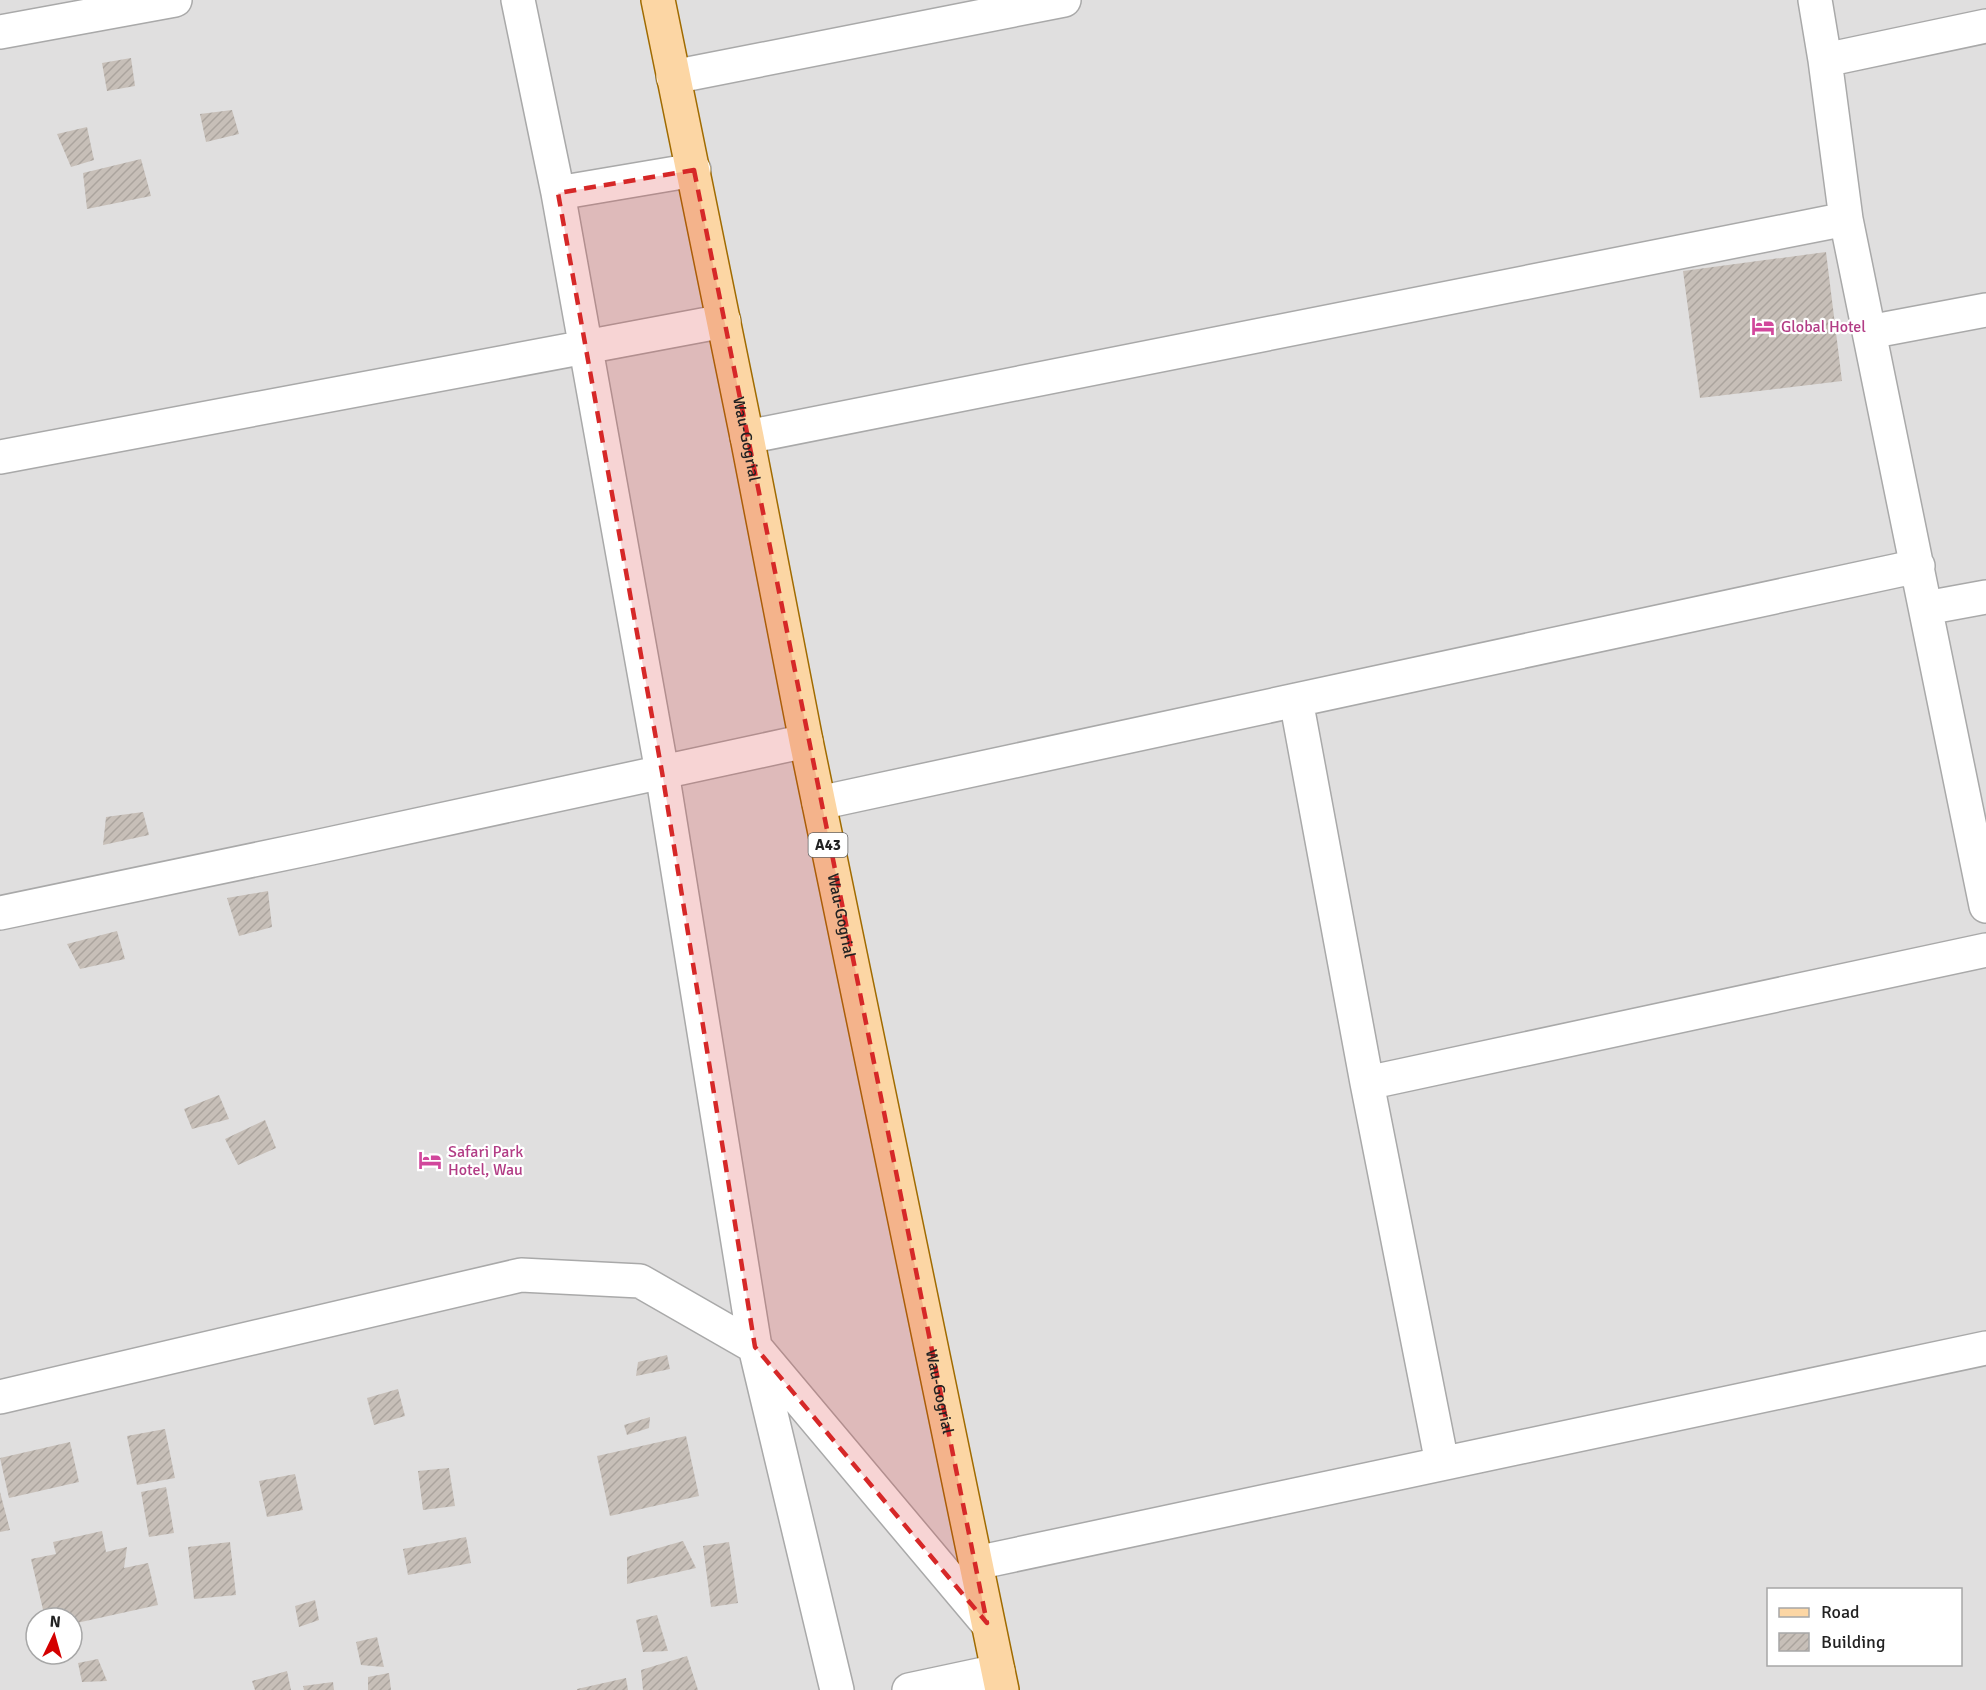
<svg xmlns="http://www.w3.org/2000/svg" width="1986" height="1690" font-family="Signika,sans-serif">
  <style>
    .residential { fill: #e0dfdf; fill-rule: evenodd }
    .building { fill: url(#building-hatch) }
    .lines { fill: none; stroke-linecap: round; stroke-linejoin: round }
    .minor-casing { stroke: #a9a9a9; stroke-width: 36 }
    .primary-casing { stroke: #a06b00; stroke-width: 36 }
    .minor { stroke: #fff; stroke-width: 33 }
    .primary { stroke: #fcd6a4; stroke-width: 33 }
    .marked { fill: #d62828; fill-opacity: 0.2; stroke: #d62828; stroke-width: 4.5; stroke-dasharray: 12 8; stroke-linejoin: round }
    .labels { text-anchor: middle; stroke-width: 4.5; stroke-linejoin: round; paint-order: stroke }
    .shield { fill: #fff; stroke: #646464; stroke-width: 1.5 }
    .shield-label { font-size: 15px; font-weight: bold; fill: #222 }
    .hotel-label { font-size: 16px; fill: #b23c85; stroke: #fff; text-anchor: start }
    .street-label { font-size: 16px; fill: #222; stroke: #fff }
  </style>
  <defs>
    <pattern id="building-hatch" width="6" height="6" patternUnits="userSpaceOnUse" patternTransform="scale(1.5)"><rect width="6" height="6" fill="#c7bfb8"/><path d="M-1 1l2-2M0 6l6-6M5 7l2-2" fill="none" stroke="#aba49e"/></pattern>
  </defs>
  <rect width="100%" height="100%" fill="#f2efe9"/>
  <path class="residential" d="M0,0H1986V1690H0ZM1768,1590H1960V1664H1768ZM36,1618H72V1654H36Z"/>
  <path class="building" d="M131,58L135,86L107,91L102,63Z
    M232,110L239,134L206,142L200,114Z
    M87,127L94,160L71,167L57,134Z
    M141,159L151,196L87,209L83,173Z
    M1826,252L1842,381L1700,398L1683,271Z
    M143,812L149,835L103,845L106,817Z
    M268,891L272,927L239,936L227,898Z
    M117,931L125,959L80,969L67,944Z
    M219,1095L229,1119L192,1129L184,1109Z
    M265,1120L276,1148L238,1165L225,1139Z
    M667,1355L670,1369L636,1376L638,1362Z
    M398,1389L405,1416L374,1425L367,1398Z
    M650,1417L649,1428L627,1435L624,1425Z
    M165,1429L175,1478L137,1485L127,1436Z
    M686,1436L699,1496L610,1516L597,1456Z
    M70,1442L79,1482L9,1498L0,1458Z
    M449,1468L455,1506L423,1510L418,1471Z
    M295,1474L303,1510L267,1517L259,1481Z
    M166,1487L174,1533L149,1537L141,1492Z
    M0,1492L10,1530L0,1532Z
    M102,1531L106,1552L127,1547L124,1568L148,1563L158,1605L72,1624V1618H45L31,1559L56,1554L53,1542Z
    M466,1537L471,1563L408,1575L403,1549Z
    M683,1541L696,1568L627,1584V1557Z
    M230,1542L236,1595L194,1599L188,1547Z
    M729,1542L738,1603L711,1607L703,1546Z
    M315,1600L319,1620L299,1627L295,1606Z
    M657,1615L668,1651L643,1652L636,1620Z
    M377,1637L384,1667L361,1665L356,1642Z
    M687,1656L698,1690H643L641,1670Z
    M98,1659L107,1681L82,1682L78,1663Z
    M287,1671L291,1690H255L252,1681Z
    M389,1673L391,1690H368V1677Z
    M626,1678L628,1690H577V1689Z
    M333,1682L334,1690H304L303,1686Z"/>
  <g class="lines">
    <g class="minor-casing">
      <path id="minor" d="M518,0L558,193L662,772L755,1347L837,1690
        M1815,0L1825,60L1846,219L1986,906
        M0,32L175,0
        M1825,60L1986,26
        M673,77L1064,0
        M558,193L694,170
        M1869,332L1986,310
        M747,437L1846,219
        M0,457L724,321
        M1926,608L1986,597
        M1296,700L1367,1083L1442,1463
        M819,803L1918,566
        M0,913L311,848L806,741
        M1367,1083L1986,950
        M0,1397L521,1275L640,1281L755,1347L987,1623
        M976,1563L1986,1348
        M909,1690L998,1671"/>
    </g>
    <g class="primary-casing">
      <g id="primary">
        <path id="s1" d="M658,0L747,437L806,741L1002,1690"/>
      </g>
    </g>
    <use href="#minor" class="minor"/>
    <use href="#primary" class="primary"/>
  </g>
  <path class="marked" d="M694,170L987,1623L755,1347L662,772L558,193Z"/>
  <defs>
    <g id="hotel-bare" transform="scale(1.8)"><path d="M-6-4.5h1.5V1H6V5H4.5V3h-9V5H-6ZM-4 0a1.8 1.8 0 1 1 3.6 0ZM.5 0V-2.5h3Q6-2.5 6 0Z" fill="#d1479c" stroke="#fff" stroke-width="2.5" paint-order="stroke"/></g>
  </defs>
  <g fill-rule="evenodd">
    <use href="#hotel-bare" x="1763" y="326"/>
    <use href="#hotel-bare" x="430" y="1160"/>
  </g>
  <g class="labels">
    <rect class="shield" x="808.5" y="833" width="39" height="24" rx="4.5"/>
    <g class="shield-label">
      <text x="828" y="850">A43</text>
    </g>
    <g class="hotel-label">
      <text x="1781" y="332">Global Hotel</text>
      <text x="448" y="1157">Safari Park<tspan x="448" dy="18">Hotel, Wau</tspan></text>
    </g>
    <g class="street-label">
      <text dy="6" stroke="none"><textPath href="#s1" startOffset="448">Wau-Gogrial</textPath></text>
      <text dy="6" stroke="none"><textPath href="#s1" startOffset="934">Wau-Gogrial</textPath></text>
      <text dy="6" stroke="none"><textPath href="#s1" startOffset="1420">Wau-Gogrial</textPath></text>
    </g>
  </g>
  <rect x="1767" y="1588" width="195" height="78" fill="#ffffff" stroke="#a7a7a7" stroke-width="1.5"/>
  <rect x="1779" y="1608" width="30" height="9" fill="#fcd6a4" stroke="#a7a7a7" stroke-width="1.5"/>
  <text x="1821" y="1618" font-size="18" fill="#222222">Road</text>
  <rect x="1779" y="1633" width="30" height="18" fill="url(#building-hatch)" stroke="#a7a7a7" stroke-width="1.5"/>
  <text x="1821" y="1648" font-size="18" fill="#222222">Building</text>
  <g transform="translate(54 1636) rotate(5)"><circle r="28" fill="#ffffff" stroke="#a7a7a7" stroke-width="1.5"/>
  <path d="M0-4.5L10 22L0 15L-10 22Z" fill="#d40000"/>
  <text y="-9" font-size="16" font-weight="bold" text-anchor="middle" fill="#222222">N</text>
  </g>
</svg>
